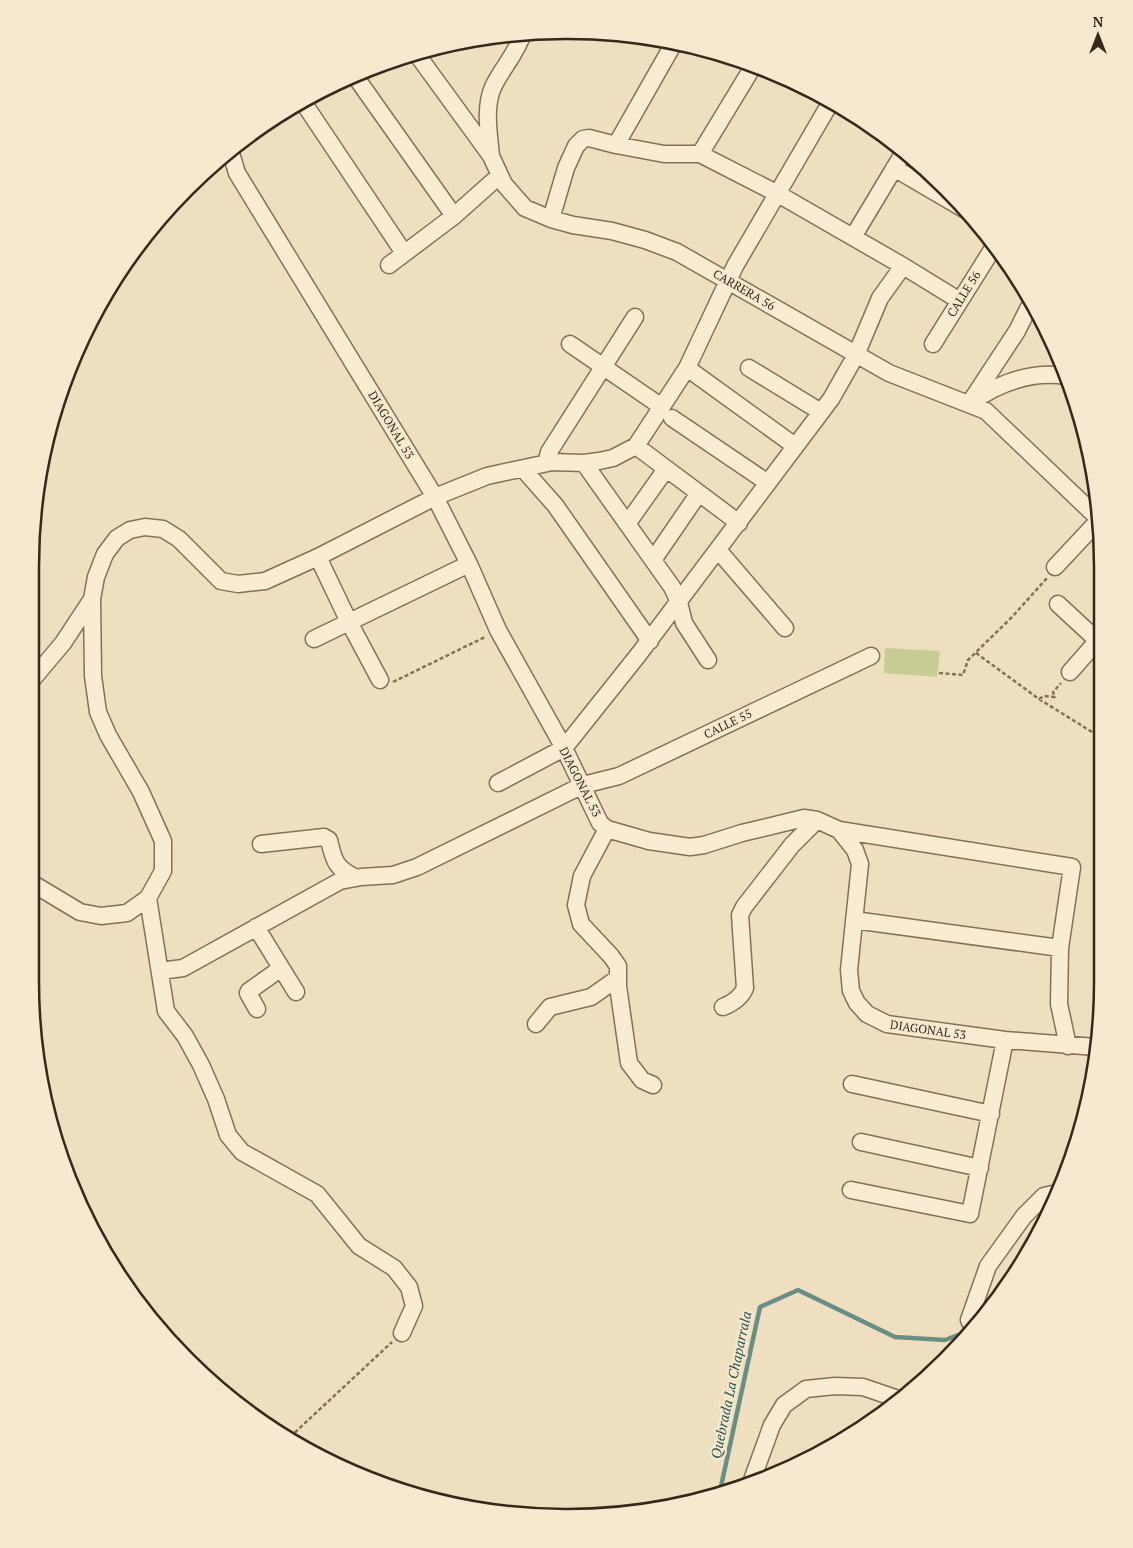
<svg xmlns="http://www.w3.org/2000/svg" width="1133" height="1548" font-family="'PT Serif',serif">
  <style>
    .green { fill: #c7cc94 }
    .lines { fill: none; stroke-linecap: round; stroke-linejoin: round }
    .stream { stroke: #6a8e84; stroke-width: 4.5 }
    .minor-casing { stroke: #876f58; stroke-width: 19 }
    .path { stroke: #876f58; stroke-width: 2.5; stroke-dasharray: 4 2.5; stroke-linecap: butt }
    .minor { stroke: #f9ecd3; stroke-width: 16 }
    .labels { text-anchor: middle; stroke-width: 4.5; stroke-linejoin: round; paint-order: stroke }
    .street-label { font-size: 12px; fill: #37281c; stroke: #f6e9cf }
    .water-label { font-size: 14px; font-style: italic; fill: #2b5752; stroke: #f6e9cf }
    .rim { fill: none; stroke: #37281c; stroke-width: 2.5 }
  </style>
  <rect width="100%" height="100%" fill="#eedfc0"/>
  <path class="green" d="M885,648L940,651L937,677L884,673Z"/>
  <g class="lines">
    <path class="stream" d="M720,1491L760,1307L798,1290L895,1337L945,1340L971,1330"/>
    <g class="minor-casing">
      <path id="minor" d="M416,53L491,156L504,184L525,208L551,219L573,225L612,231L645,240L677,252L889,373L986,411L1099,519
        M355,76L454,216
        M303,102L404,253
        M616,145L674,43
        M230,150L237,173L435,497L469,564L498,630L564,748L600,823L607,829L649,841L690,847L704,845L742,833L804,818L817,820L839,830L855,850L860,864L849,970L851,991L857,1003L867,1014L887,1024L1005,1040L1096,1047
        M700,154L754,65
        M491,156C489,134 484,108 493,87C502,68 517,53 523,33
        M894,168L964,209
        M551,219L566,168L576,146L583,139L589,138L616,145L664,154H700L778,194L903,266L960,301
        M853,237L904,152
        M389,265L454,216L500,175
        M570,344L662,407
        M933,344L995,245
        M687,368L795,446
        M749,368L821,412
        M973,401C1001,382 1032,371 1066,376
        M969,404L1017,331L1030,305
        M672,418L768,483
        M636,446L739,523
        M546,463L549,452L635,317
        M584,463L672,587L679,602L684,623L708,660
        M523,469L555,505L650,641
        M627,524L666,469
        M718,550L785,628
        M318,557L349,622L380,680
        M653,560L699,493
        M1055,567L1099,520
        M1058,604L1099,642
        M314,639L469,564
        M1070,672L1099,639
        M31,681L63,643L92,599
        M498,783L564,748L639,654L831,399L856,355L880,298L903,266
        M607,829L582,876L576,905L581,924L611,956L618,966V986L629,1063L642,1080L653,1085
        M839,830L1072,867L1060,948L1059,1004L1068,1046
        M261,844L324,837L329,840C334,862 336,868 356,878
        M30,882L80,912L101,916L127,913L148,898L163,871V841L141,792L108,735L98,712L93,676L92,599L96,577L105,554L117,538L130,530L145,527L163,529L179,539L221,581L238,584L265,581L318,557L435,497L487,476L552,462L584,463L599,461L613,458L636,446L687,368L735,266L832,100
        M148,898L166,1011L185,1036L201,1065L216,1099L228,1135L242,1152L317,1194L359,1246L394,1268L409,1287L414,1306L402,1333
        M854,920L1060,948
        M256,927L296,992
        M160,971L183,968L340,881L361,877L393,875L417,867L583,785L619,776L871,656
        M723,1007C733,1003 741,998 745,988L740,915L744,907L792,845L817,820
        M257,1009L248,993L249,991L280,969
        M536,1024L550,1007L591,997L618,978
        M852,1084L991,1114
        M861,1142L980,1168
        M851,1190L970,1214L1005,1040
        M974,1330L969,1320L988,1266L1024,1216L1044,1196L1057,1193
        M751,1483L772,1425L784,1405L806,1389L835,1386L863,1387L901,1400"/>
    </g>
    <path class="path" d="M976,653L1039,699L1100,737
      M939,673L963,675L968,660L1012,617L1047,578
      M393,682L485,637
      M1039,699L1044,696L1055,697L1053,692L1061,683
      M290,1437L392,1342"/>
    <use href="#minor" class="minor"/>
  </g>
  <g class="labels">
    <g class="street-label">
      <text transform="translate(744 290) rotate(30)" y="4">CARRERA 56</text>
      <text transform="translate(964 294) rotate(-58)" y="4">CALLE 56</text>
      <text transform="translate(391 425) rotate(59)" y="4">DIAGONAL 53</text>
      <text transform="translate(728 724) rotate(-26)" y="4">CALLE 55</text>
      <text transform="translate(580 782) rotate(63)" y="4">DIAGONAL 53</text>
      <text transform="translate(928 1030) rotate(8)" y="4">DIAGONAL 53</text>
    </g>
    <g class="water-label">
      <text transform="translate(731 1385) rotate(-78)" y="5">Quebrada La Chaparrala</text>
    </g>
  </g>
  <path d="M0 0H1133V1548H0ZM566 39H567A527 527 0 0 1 1094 566V982A527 527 0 0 1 567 1509H566A527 527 0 0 1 39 982V566A527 527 0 0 1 566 39Z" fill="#f6e9cf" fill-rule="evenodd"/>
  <path class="rim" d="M566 39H567A527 527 0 0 1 1094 566V982A527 527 0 0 1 567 1509H566A527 527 0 0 1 39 982V566A527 527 0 0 1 566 39Z"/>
  <g transform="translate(1098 35)" stroke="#f6e9cf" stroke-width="4" paint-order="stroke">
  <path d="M0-4L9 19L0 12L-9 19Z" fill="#37281c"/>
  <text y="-8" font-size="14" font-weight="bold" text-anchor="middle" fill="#37281c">N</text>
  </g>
</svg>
